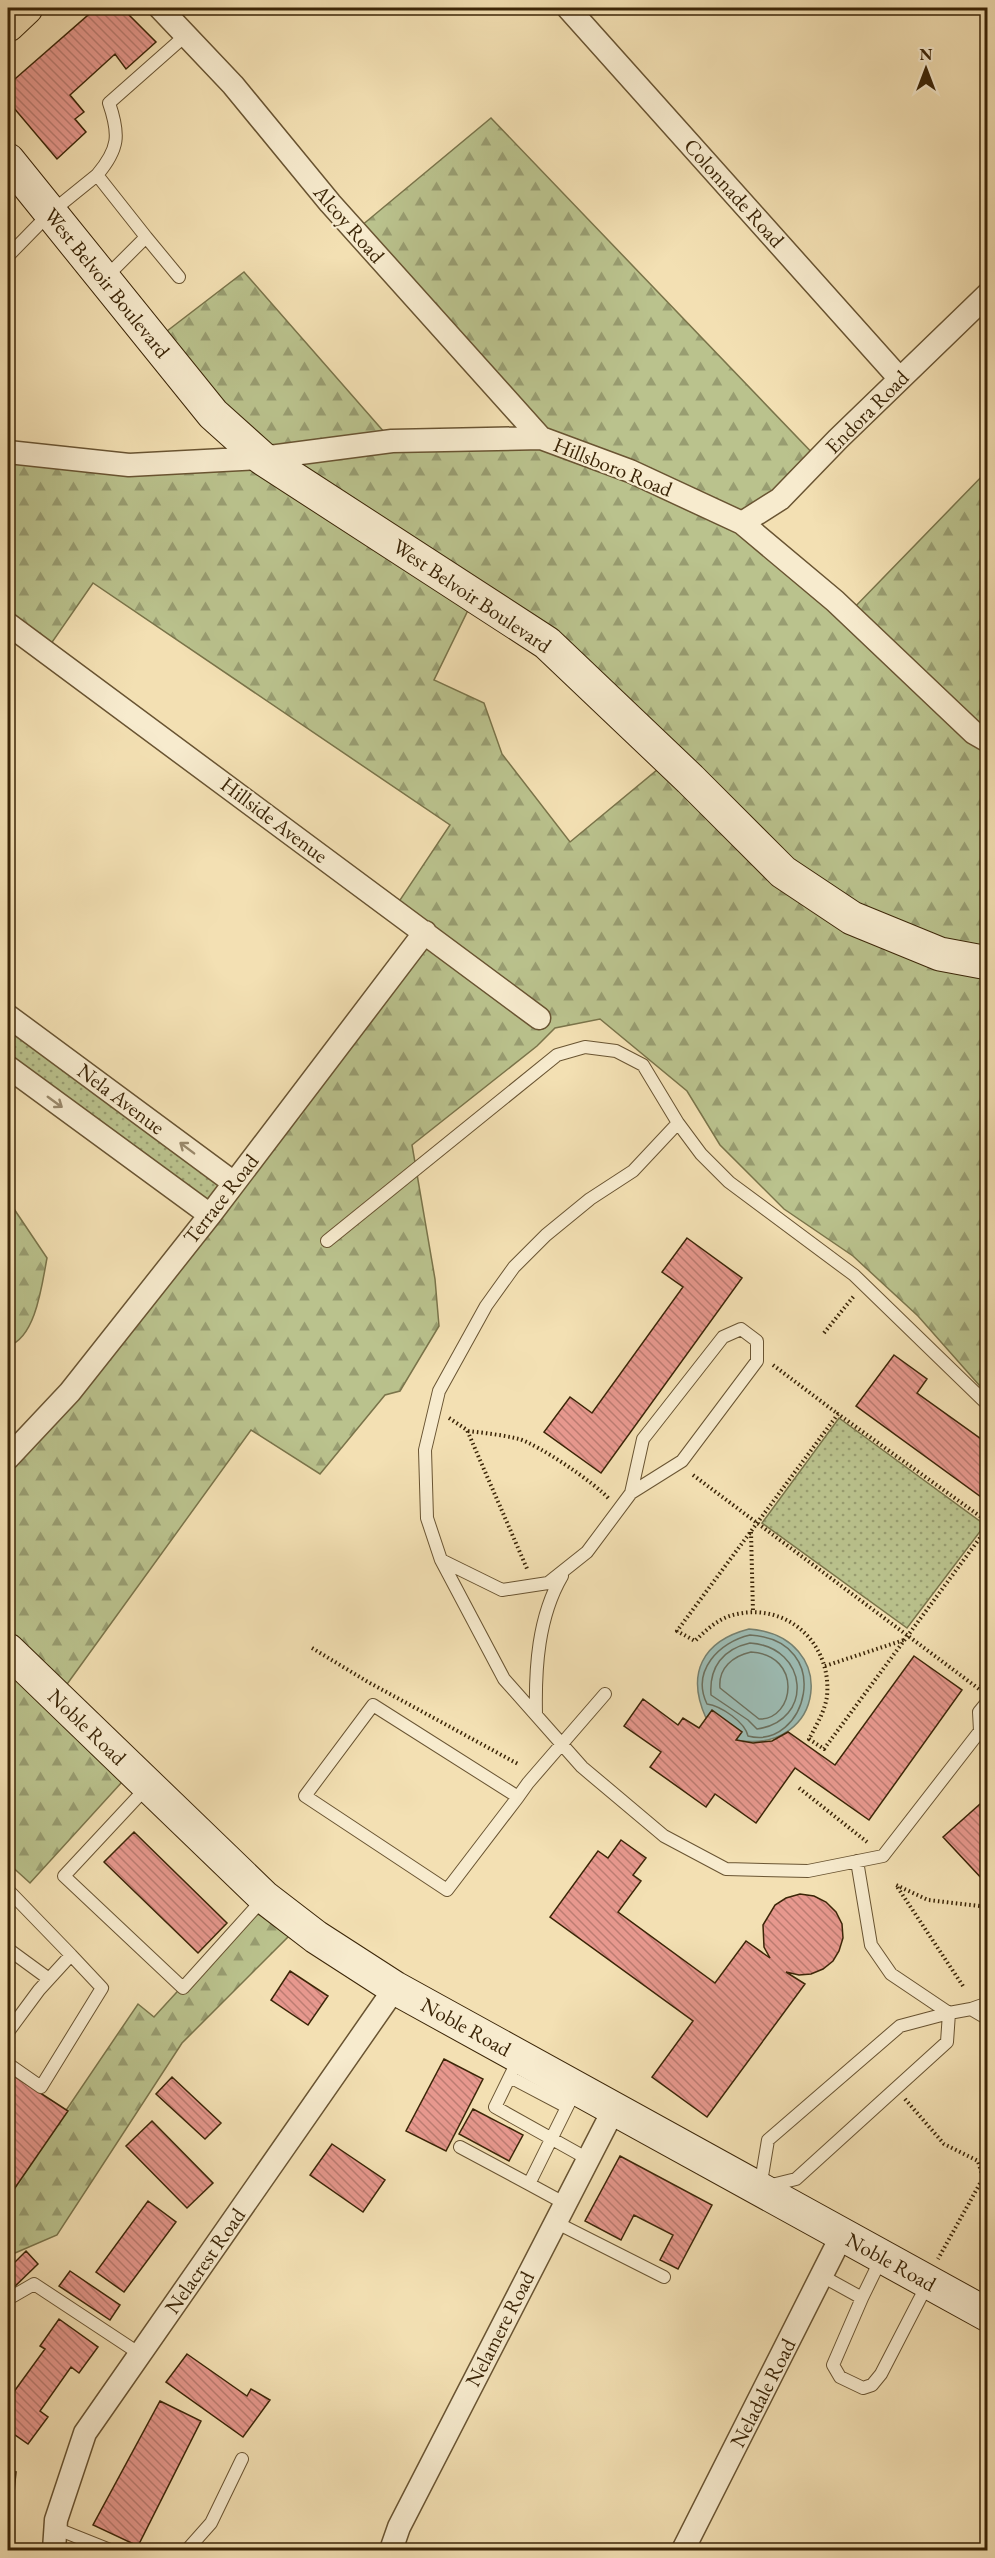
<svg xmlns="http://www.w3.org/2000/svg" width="995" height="2558" font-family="'EB Garamond',serif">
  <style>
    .grass { fill: url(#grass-dots); stroke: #7a744a; stroke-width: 1.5 }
    .forest { fill: url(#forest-firs); stroke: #7a744a; stroke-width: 1.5; fill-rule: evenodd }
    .water { fill: #9dbcb4; stroke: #76806f; stroke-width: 1.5 }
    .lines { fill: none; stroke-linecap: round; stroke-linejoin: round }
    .shore { stroke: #6c705e; stroke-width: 1.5 }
    .building { fill: url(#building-back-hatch); stroke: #3b2507; stroke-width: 1.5 }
    .lane-casing { stroke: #695432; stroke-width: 14 }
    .street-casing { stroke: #695432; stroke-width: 25 }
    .secondary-casing { stroke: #3b2507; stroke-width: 35 }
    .primary-casing { stroke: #3b2507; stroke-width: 35 }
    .path { stroke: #3b2507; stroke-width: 4; stroke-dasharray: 1.5 3; stroke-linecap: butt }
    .lane { stroke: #f7ebce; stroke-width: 12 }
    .street { stroke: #f7ebce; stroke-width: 22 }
    .secondary { stroke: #f7ebce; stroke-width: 33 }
    .primary { stroke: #f3e0b3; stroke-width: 33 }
    .oneway { stroke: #99886a }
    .labels { text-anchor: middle; stroke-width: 4.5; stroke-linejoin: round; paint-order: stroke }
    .street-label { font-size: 21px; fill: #3b2507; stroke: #f7ebce }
  </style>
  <defs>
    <pattern id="grass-dots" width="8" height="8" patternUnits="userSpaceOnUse" patternTransform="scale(1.5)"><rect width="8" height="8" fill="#bac28d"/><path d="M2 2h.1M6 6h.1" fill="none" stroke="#989d71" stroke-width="1.8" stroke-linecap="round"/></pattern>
    <pattern id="forest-firs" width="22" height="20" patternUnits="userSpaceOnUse" patternTransform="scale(1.5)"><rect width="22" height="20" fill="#bac28d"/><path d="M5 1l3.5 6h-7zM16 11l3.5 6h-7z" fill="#989d71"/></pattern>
    <pattern id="building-back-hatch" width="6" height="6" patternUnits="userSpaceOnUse" patternTransform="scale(1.5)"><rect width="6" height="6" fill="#e7988e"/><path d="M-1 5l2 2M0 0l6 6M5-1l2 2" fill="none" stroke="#bc7c72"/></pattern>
  </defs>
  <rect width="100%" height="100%" fill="#f3e0b3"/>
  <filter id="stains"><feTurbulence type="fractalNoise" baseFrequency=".00333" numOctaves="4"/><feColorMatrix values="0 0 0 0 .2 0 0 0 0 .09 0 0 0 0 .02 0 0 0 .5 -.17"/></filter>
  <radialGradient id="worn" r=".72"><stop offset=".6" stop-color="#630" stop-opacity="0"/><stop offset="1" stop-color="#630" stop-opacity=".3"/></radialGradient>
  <path class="grass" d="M8,1016L234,1183L210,1215L8,1067Z
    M839,1418L985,1525L907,1628L762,1523Z"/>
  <path class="forest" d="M491,118L819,460L743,523L849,613L987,471V1394L918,1316L853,1256L784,1209L720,1145L687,1091L600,1019L555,1028L537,1046L412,1145L435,1279L439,1326L400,1391L385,1395L320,1474L251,1430L57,1698L132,1771L30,1883L8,1863V1458L424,932L394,909L450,825L93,583L46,651L8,624V452L261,458L154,341L244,272L392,441L540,438L355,231ZM475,596L669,760L570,842L502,754L484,703L434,680Z
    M8,1200L47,1258C42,1284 36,1338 8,1346Z
    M264,1897L300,1925L182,2043L57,2235L8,2256V2196L138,2004L154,2017Z"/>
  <path class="water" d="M749,1629C841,1636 826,1756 736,1740L712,1711L706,1718C686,1674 702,1641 749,1629Z"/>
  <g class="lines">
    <path class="shore" d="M750,1635C837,1641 806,1751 748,1736C745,1722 721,1706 707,1704C691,1671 719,1642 750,1635Z
      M750,1643C809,1647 814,1721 757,1729L748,1720L711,1695C709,1667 723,1649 750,1643Z
      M751,1652C803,1655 795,1720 759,1719L720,1688C718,1668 733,1656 751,1652Z"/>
  </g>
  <path class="building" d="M91,8H122L156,42L126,69L115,54L70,95L84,112L75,119L86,132L57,159L8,101V85L88,15L86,12Z
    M687,1238L742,1278L601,1473L544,1432L570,1397L592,1413L683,1287L662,1272Z
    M894,1355L927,1379L917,1393L988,1444V1502L856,1406Z
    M914,1656L962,1690L869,1820L795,1768L756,1823L715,1794L706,1807L650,1767L661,1752L624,1726L643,1699L678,1725L683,1718L699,1728L712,1710L742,1732L736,1740L753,1743L772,1741L788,1732L835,1765Z
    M988,1797V1878L984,1881L943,1837Z
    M134,1832L227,1923L198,1953L104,1862Z
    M621,1840L646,1858L633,1875L641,1881L618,1912L715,1983L746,1941L770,1958L764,1947L763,1925L775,1905L786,1898L800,1894L814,1896L826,1902L836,1912L842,1924L843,1938L839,1951L833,1961L823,1969L811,1974L799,1975L786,1972L805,1984L707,2117L652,2077L693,2021L550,1917L598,1851L608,1858Z
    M290,1971L328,1996L308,2025L271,2000Z
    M444,2059L483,2079L446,2151L406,2131Z
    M8,2072L68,2111L8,2198Z
    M172,2077L221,2123L205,2139L156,2094Z
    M473,2109L523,2135L509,2161L459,2134Z
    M152,2121L213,2183L187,2208L126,2146Z
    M332,2144L385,2180L363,2212L310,2175Z
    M620,2156L712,2205L678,2269L660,2260L673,2235L634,2215L621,2240L585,2221Z
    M148,2201L176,2222L124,2292L96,2272Z
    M26,2251L38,2264L8,2293V2269Z
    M70,2271L120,2305L110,2320L59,2286Z
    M59,2319L98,2347L79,2373L71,2367L40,2411L48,2417L28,2444L8,2430V2391L9,2389L13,2393L45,2349L40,2346Z
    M187,2354L247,2396L251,2389L270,2400L243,2437L166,2382Z
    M160,2401L201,2421L138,2546L93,2525Z
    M8,2471L16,2472L13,2502H8Z"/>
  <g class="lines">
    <g class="lane-casing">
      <path id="lane" d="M97,175C119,149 120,135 109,103L186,35
        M146,237L179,277
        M8,256L50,213L97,175L146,237L105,278
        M678,1123L701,1154L729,1182L854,1275L988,1405
        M327,1241L557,1055L585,1047L616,1051L643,1065L678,1123L633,1171L590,1199L546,1235L514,1267L486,1306L439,1391L425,1450L427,1518L441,1560L502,1590L548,1583L587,1552L631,1493L682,1461L757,1361V1341L741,1329L723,1337L643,1439L631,1493
        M441,1560L504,1679L582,1767L664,1836L726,1869L808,1871L883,1856L980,1731L979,1712L988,1701
        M536,1714C535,1668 538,1617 562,1576
        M147,1787L64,1876L183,1988L264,1898
        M518,1797L373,1705L305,1796L447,1890L518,1797L528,1783L605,1694
        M857,1861L871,1945L891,1974L949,2013L971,2009L988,2003
        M8,1890L71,1955L39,1990L8,2032
        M8,1949L49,1979
        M971,2009L988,2019
        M949,2013L947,2042L796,2179L760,2188L768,2140L900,2026Z
        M519,2058L495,2107L588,2159
        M8,2064L41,2087L102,1988L71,1955
        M510,2077L567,2107
        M460,2147L529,2184L576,2089
        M529,2184L564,2203
        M555,2222L664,2277
        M822,2276L862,2298L833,2365L840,2377L863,2388L872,2385L881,2374L928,2283
        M862,2298L881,2259
        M8,2299L34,2284L140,2354
        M55,2528L110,2550
        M187,2550L211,2523L242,2459"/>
    </g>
    <g class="street-casing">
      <path id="street" d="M160,8L233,85L330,203L541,438
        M568,8L900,379
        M8,452L129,465L262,458L392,441L541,438L630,471L742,523L835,601L974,733L988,741
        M742,523L780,499L838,439L988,294
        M8,624L539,1018
        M8,1016L234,1183
        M8,1067L210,1215
        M8,1458L70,1392L210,1215L425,932
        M54,2550L56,2520L85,2433L395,1988
        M391,2550L399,2527L614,2109
        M683,2550L842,2235"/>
    </g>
    <g class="secondary-casing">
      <path id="secondary" d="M8,160L213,414L262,458L547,643L690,779L783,872L852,918L940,954L988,963
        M8,1650L264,1897L316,1937L395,1988L988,2315"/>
    </g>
    <g class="primary-casing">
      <path id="primary" d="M8,25L26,8"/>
    </g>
    <path class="path" d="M824,1333L854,1296
      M773,1365L838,1414
      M449,1418L467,1430L528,1571
      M468,1431C485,1433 503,1435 519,1439C539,1445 595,1483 609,1499
      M693,1475L979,1689L988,1677
      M988,1522L838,1414L677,1631L695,1641C707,1629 720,1617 737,1614C789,1603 832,1645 827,1696C825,1711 816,1726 809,1739L824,1749L988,1527
      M751,1532L753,1612
      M312,1648L368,1682L518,1764
      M825,1666L904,1640
      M799,1788L867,1842
      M963,1986L896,1885L928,1900L988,1907
      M905,2099L944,2144L978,2161L983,2178L938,2259"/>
    <use href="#lane" class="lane"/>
    <use href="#street" class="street"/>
    <use href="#secondary" class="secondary"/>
    <use href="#primary" class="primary"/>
  </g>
  <defs><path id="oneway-shaft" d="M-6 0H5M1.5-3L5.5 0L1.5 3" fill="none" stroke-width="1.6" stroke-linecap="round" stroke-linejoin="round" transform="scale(1.5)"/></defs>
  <g class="oneway">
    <use href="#oneway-shaft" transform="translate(55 1102) rotate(36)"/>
    <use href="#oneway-shaft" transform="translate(187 1148) rotate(-143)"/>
  </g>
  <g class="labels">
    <g class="street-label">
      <text transform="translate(734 193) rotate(48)" y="7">Colonnade Road</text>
      <text transform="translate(349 224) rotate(49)" y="7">Alcoy Road</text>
      <text transform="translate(107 283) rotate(51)" y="7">West Belvoir Boulevard</text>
      <text transform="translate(867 412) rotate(-45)" y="7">Endora Road</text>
      <text transform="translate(613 467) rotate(22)" y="7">Hillsboro Road</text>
      <text transform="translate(472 596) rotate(34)" y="7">West Belvoir Boulevard</text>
      <text transform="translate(274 820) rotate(37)" y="7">Hillside Avenue</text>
      <text transform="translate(121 1099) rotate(37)" y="7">Nela Avenue</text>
      <text transform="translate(221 1199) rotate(-52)" y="7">Terrace Road</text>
      <text transform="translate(87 1727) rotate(44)" y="7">Noble Road</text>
      <text transform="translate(466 2027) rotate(29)" y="7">Noble Road</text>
      <text transform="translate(205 2261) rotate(-55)" y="7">Nelacrest Road</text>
      <text transform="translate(891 2262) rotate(29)" y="7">Noble Road</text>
      <text transform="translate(500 2329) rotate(-63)" y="7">Nelamere Road</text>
      <text transform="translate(763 2393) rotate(-63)" y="7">Neladale Road</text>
    </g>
  </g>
  <rect width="995" height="2558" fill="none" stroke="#f3e0b3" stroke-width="30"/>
  <rect x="9" y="9" width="977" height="2540" fill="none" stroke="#3b2507" stroke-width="3"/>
  <rect x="15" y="15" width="965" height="2528" fill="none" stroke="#3b2507" stroke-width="1.5"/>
  <g transform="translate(926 69)" stroke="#f7ebce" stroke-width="4.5" paint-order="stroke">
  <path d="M0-4.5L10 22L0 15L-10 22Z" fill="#3b2507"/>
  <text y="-9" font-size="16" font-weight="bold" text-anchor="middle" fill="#3b2507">N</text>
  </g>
  <rect width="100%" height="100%" filter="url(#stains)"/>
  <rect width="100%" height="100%" fill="url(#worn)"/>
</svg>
